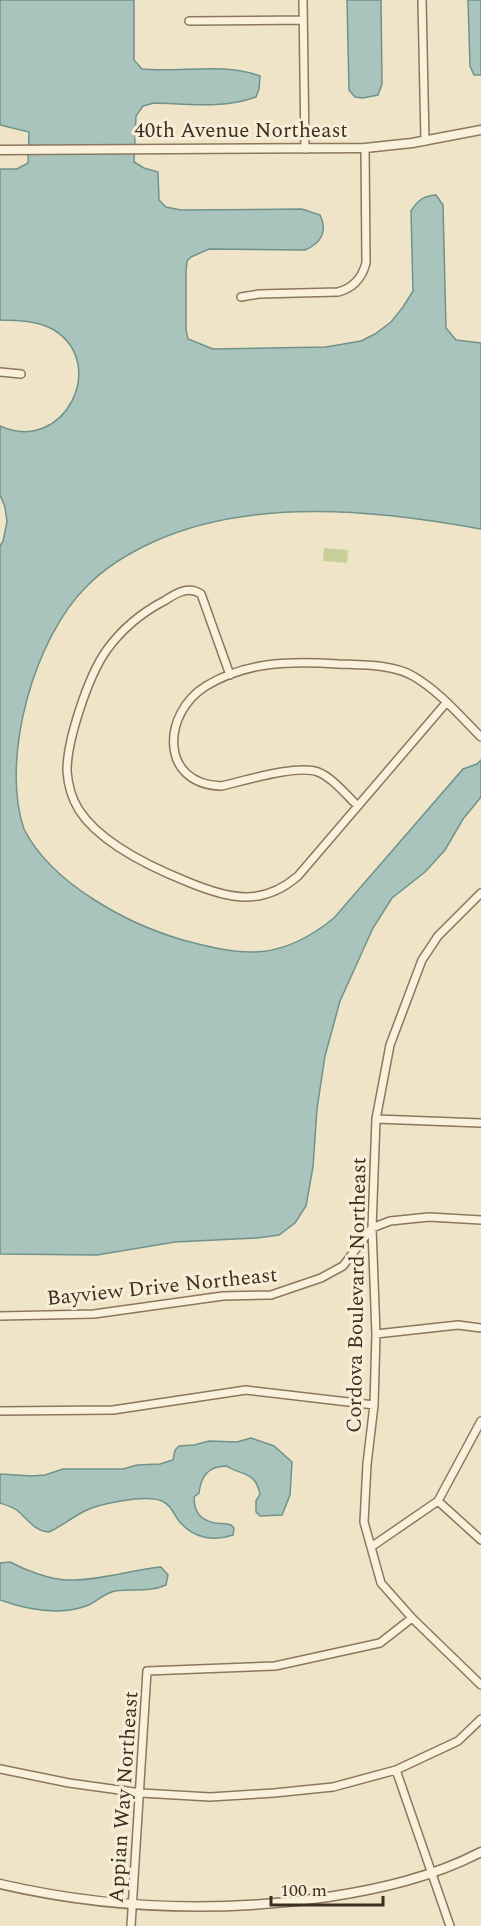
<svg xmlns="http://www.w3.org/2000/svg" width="481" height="1926" font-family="Spectral,serif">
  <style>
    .green { fill: #c9cf9b }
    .water { fill: #a9c4bc; stroke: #6f938a; stroke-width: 1.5 }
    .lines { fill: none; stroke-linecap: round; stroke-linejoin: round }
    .minor-casing { stroke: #8d765c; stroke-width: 10 }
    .tertiary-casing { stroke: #8d765c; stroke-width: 11 }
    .minor { stroke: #faf1dc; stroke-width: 7 }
    .tertiary { stroke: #faf1dc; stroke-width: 8 }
    .labels { text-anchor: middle; stroke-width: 6; stroke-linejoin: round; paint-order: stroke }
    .street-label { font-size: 21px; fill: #3d2e20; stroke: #f7eed8 }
  </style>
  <rect width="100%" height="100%" fill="#f0e4c8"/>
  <path class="green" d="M324,548L348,550L347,563L323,561Z"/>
  <path class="water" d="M0,0H134V60L142,69C181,73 223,62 260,76L259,89L256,97C224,109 188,104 154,103L143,106L136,116L134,162L144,168L158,172L159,200L166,207L181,210L302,209L320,215C328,232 321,243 305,250L209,249L191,257L187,261L186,272V330L188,339L213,349L326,347L361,341L375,334L391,322L403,307L413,291L411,211C418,200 423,196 436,195L443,205L446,328L456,340L481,343V529C377,510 251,497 153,542C129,553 106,567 88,585C34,637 0,759 24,829C51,883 127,924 183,940C245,957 281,961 334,918L463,769L477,764L481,760V797L463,819L445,850L425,872L392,898L373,928L340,1001L325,1056L317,1109L313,1167L306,1206L295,1223L279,1235L257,1238L175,1242L97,1255L0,1254V546L3,541L7,522L5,507L0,495V426C64,455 109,364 54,330C37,320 18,321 0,320V169H17L28,163L29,132L0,125Z
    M347,0H381L382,84L378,95L363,98L355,97L349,90Z
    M468,0H481V75H474L470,66Z
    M251,1438L274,1446L292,1462L290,1495L282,1515L260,1516L256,1512V1501L260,1494C259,1491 259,1488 257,1485C253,1473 236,1473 227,1466C208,1466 201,1476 199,1493L194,1497C194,1512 200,1520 215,1523C221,1524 225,1523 231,1525L234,1528L233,1535C213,1542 193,1538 179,1521C173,1513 172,1506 162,1501C145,1494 96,1504 81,1513C70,1519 60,1527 49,1532C36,1532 27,1519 18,1511C13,1507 6,1505 0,1503V1474L32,1476L45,1475L63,1469H123L137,1465L160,1464L173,1460L175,1450L179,1446L194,1445L209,1441L237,1442Z
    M10,1562C25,1570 51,1580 68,1580C98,1581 131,1570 161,1567L168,1575L166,1585C148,1593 133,1588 115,1591C104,1593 97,1602 86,1606C58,1616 28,1610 0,1600V1563Z"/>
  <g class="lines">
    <g class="minor-casing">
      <path id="minor" d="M303,0L305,149
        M422,0L425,141
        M189,21L303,20
        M241,297L259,294L338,292C354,288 362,278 366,263L365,148
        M0,372L21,374
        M230,675L201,594C188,585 175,594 164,601C141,613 121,630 106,651C88,677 67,740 67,771C68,785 72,799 79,810C100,843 153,868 188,882C229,899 262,907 298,876L446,703
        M358,806C346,795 333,778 318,772C297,764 244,781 221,786C159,784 162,713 206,686C247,661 292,661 338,664C362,665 392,664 413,676C439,691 460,716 481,737
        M481,893L438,936L422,960L390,1045L376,1119L372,1228L376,1334L374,1405L367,1464L364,1522L381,1583L412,1618L481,1685
        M376,1119L481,1123
        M0,1316L94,1314L223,1296L271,1295L321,1278L343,1266L372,1228L390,1221L429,1217L481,1220
        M376,1334L458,1325L481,1328
        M0,1411L113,1410L246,1390L374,1405
        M438,1501L481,1540
        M371,1547L438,1501L481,1421
        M0,1769L69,1783L141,1793L210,1797L274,1793L333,1787L396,1770L458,1741L481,1719
        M396,1770L450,1926
        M131,1926L147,1671L275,1666L380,1643L412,1618"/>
    </g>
    <g class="tertiary-casing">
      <path id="tertiary" d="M0,150L365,148L412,143L481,130
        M0,1884C108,1909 218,1913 328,1897C380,1889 433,1877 481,1852"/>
    </g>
    <use href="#minor" class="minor"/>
    <use href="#tertiary" class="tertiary"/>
  </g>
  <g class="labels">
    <g class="street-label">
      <text x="241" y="137">40th Avenue Northeast</text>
      <text transform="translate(162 1286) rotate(-6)" y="7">Bayview Drive Northeast</text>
      <text transform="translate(356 1295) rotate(-89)" y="7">Cordova Boulevard Northeast</text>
      <text transform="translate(123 1797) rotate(-86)" y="7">Appian Way Northeast</text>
    </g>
  </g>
  <path d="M271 1896v9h112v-9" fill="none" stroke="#3d2e20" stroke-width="3"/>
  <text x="280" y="1896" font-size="18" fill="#3d2e20" stroke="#f7eed8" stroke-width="4.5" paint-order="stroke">100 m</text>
</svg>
